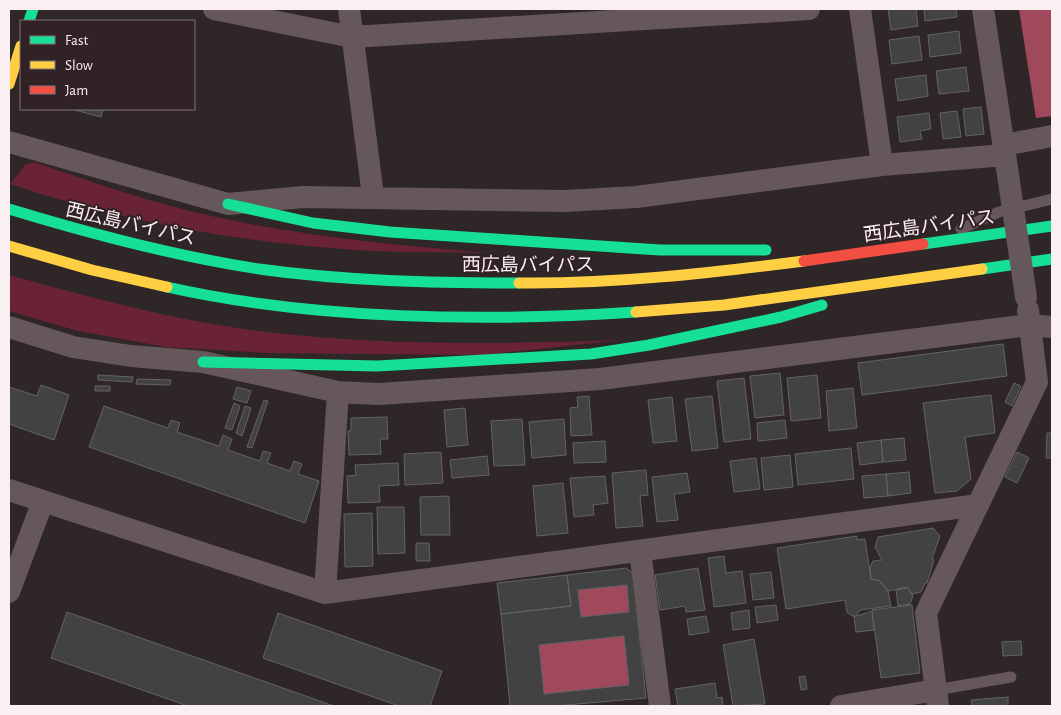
<svg xmlns="http://www.w3.org/2000/svg" width="1061" height="715" font-family="'Alegreya Sans','Noto Sans JP',sans-serif">
  <style>
    .green { fill: #6a2336 }
    .water { fill: #a1495c }
    .building { fill: #424243; stroke: #636365; fill-rule: evenodd }
    .lines { fill: none; stroke-linecap: round; stroke-linejoin: round }
    .lane { stroke: #66585a; stroke-width: 11 }
    .street { stroke: #66585a; stroke-width: 22 }
    .fast { stroke: #16e098; stroke-width: 11 }
    .slow { stroke: #ffcf43; stroke-width: 11 }
    .jam { stroke: #f24e42; stroke-width: 11 }
    .street-bridge { stroke: #66585a; stroke-width: 22 }
    .labels { text-anchor: middle; stroke-width: 4; stroke-linejoin: round; paint-order: stroke }
    .street-label { font-size: 19px; fill: #faeff1; stroke: #312225 }
  </style>
  <rect width="100%" height="100%" fill="#2e2627"/>
  <path class="green" d="M34,162C78,177 122,193 167,205C273,234 381,244 489,253C445,252 400,253 356,250C239,242 122,222 10,184L25,165Z
    M9,275C93,298 179,322 267,332C384,346 503,344 621,340L482,355L267,353L166,347L78,331L9,311Z"/>
  <path class="water" d="M1019,9H1052V116L1036,118Z
    M627,585L629,612L581,617L578,590Z
    M624,636L629,685L544,694L539,645Z"/>
  <path class="building" d="M888,9H916L918,26L891,30Z
    M924,9H956L957,17L925,21Z
    M959,31L961,53L930,57L928,35Z
    M919,36L922,60L892,64L889,40Z
    M966,67L969,91L939,94L936,71Z
    M926,75L928,96L898,101L895,79Z
    M981,107L984,134L966,136L963,109Z
    M71,109H103L101,117Z
    M957,111L961,137L943,139L940,113Z
    M929,113L931,129L920,131L922,139L900,142L897,117Z
    M1003,344L1007,376L862,395L858,363Z
    M780,373L784,415L755,418L750,376Z
    M98,375L133,377L132,382L98,380Z
    M817,375L821,418L791,421L787,378Z
    M744,378L751,439L724,442L717,381Z
    M137,379L171,380L170,385L136,384Z
    M1014,383L1021,386L1012,406L1005,402Z
    M41,385L69,395L54,440L9,424V387L37,396Z
    M95,386H110V391H95Z
    M237,387L251,391L247,403L233,399Z
    M853,388L857,428L829,431L826,391Z
    M991,395L995,433L965,437L971,479L957,491L935,493L923,403Z
    M589,396L592,435L571,436L570,408L578,407L577,397Z
    M712,396L718,448L692,451L685,399Z
    M672,397L677,441L653,443L648,400Z
    M264,400L268,401L252,448L247,447Z
    M234,403L240,406L232,430L225,428Z
    M104,406L168,428L171,420L180,423L177,432L219,446L223,435L232,439L228,450L260,461L263,451L271,453L267,463L290,471L294,461L302,464L298,474L319,481L305,523L89,447Z
    M245,406L251,408L242,436L236,433Z
    M465,408L468,445L447,447L444,410Z
    M387,417L388,439H380L381,454L349,455L348,431H351V418Z
    M522,419L525,465L494,466L491,421Z
    M564,419L566,455L532,458L529,422Z
    M785,420L787,438L758,441L757,423Z
    M1047,433H1052V458H1046Z
    M904,438L906,460L883,462L881,440Z
    M881,440L883,462L860,465L857,443Z
    M605,441L606,462L574,463L573,443Z
    M851,448L854,479L798,485L795,454Z
    M441,452L443,483L405,485L404,454Z
    M1017,452L1029,458L1017,483L1005,477Z
    M790,455L793,487L764,490L761,458Z
    M487,456L489,475L452,478L450,460Z
    M756,458L760,489L734,492L730,461Z
    M398,463L399,485L379,486L380,502L348,503L347,476L356,475L355,465Z
    M646,470L648,495L640,496L643,526L616,528L612,473Z
    M909,472L911,493L888,496L886,474Z
    M687,473L690,492L674,494L678,520L657,522L652,477Z
    M886,474L888,496L864,498L862,476Z
    M605,476L608,503L593,505L594,515L574,517L570,478Z
    M563,483L568,533L537,536L533,486Z
    M449,496L450,535H421L420,497Z
    M377,507H404L405,553L378,554Z
    M372,513L373,566L345,567L344,514Z
    M933,528L940,536L932,559L934,560L927,583H925L921,592L912,594L907,587L888,591L880,581L871,579L870,567L873,561L882,560L875,547L878,537Z
    M857,536V540L865,539L871,579L880,581L888,591L891,606L860,610L856,616H852L847,612L845,600L786,609L777,548Z
    M416,543H429L430,561H416Z
    M724,556L726,573L742,571L746,603L714,607L708,558Z
    M626,568L633,573L646,698L554,706H510L501,614L571,606L567,575ZM627,585L629,612L581,617L578,590ZM624,636L629,685L544,694L539,645Z
    M698,568L705,610L686,612L685,606L660,610L655,575Z
    M771,572L774,598L753,600L750,574Z
    M567,575L571,606L501,614L497,583Z
    M908,588L913,596L910,604L898,606L896,590Z
    M776,605L778,620L757,623L755,607Z
    M912,605L920,673L881,678L872,610Z
    M749,610L750,628L733,630L731,613Z
    M872,611L874,630L856,632L854,617Z
    M67,612L334,706H188L51,658Z
    M278,613L442,671L430,706H399L263,658Z
    M706,616L709,632L689,635L687,619Z
    M754,639L765,704L733,706L723,645Z
    M1021,641L1022,655L1003,656L1002,642Z
    M805,676L807,689L801,690L799,677Z
    M715,683L717,698L722,697L723,706H678L675,689Z
    M1008,697V706H972L971,700Z"/>
  <g class="lines">
    <path class="lane" d="M961,229L999,212L1052,199
      M936,690L1011,677"/>
    <path class="street" d="M214,9L352,37L809,9
      M349,9L373,196
      M860,9L882,165
      M983,9L1007,168
      M9,142L228,204L303,197L565,201L636,197L882,165L1005,155
      M1004,145L1052,136
      M9,327L73,347L131,356L203,362L338,392L379,394L600,379L1029,325L1052,327
      M9,490L325,593L978,505
      M640,551L660,706
      M9,592L43,501
      M325,593L338,392
      M841,706L936,690
      M938,706L926,613L1037,382L1028,310"/>
    <path class="fast" d="M29,21L33,9
      M228,204L313,223L390,232L660,250H766
      M9,209C91,234 174,256 259,269C345,281 433,283 519,283
      M923,244L1052,226
      M982,269L1052,259
      M167,287C314,320 486,322 636,312
      M203,362L377,366L591,354L649,345L781,317L822,305"/>
    <path class="slow" d="M9,84L21,46
      M9,246L92,270L167,287
      M519,283C615,284 709,273 804,261
      M636,312L724,305L982,269"/>
    <path class="jam" d="M804,261L923,244"/>
    <path class="street-bridge" d="M1007,168L1026,297"/>
  </g>
  <g class="labels">
    <g class="street-label">
      <text transform="translate(131 223) rotate(13)" y="7">西広島バイパス</text>
      <text transform="translate(929 225) rotate(-8)" y="7">西広島バイパス</text>
      <text x="528" y="271">西広島バイパス</text>
    </g>
  </g>
  <rect width="1061" height="715" fill="none" stroke="#faeff1" stroke-width="20"/>
  <rect x="20" y="20" width="175" height="90" fill="#312225" stroke="#817477"/>
  <rect x="30" y="36" width="25" height="8" fill="#16e098" stroke="#817477"/>
  <text x="65" y="45" font-size="15" fill="#faeff1">Fast</text>
  <rect x="30" y="61" width="25" height="8" fill="#ffcf43" stroke="#817477"/>
  <text x="65" y="70" font-size="15" fill="#faeff1">Slow</text>
  <rect x="30" y="86" width="25" height="8" fill="#f24e42" stroke="#817477"/>
  <text x="65" y="95" font-size="15" fill="#faeff1">Jam</text>
</svg>
